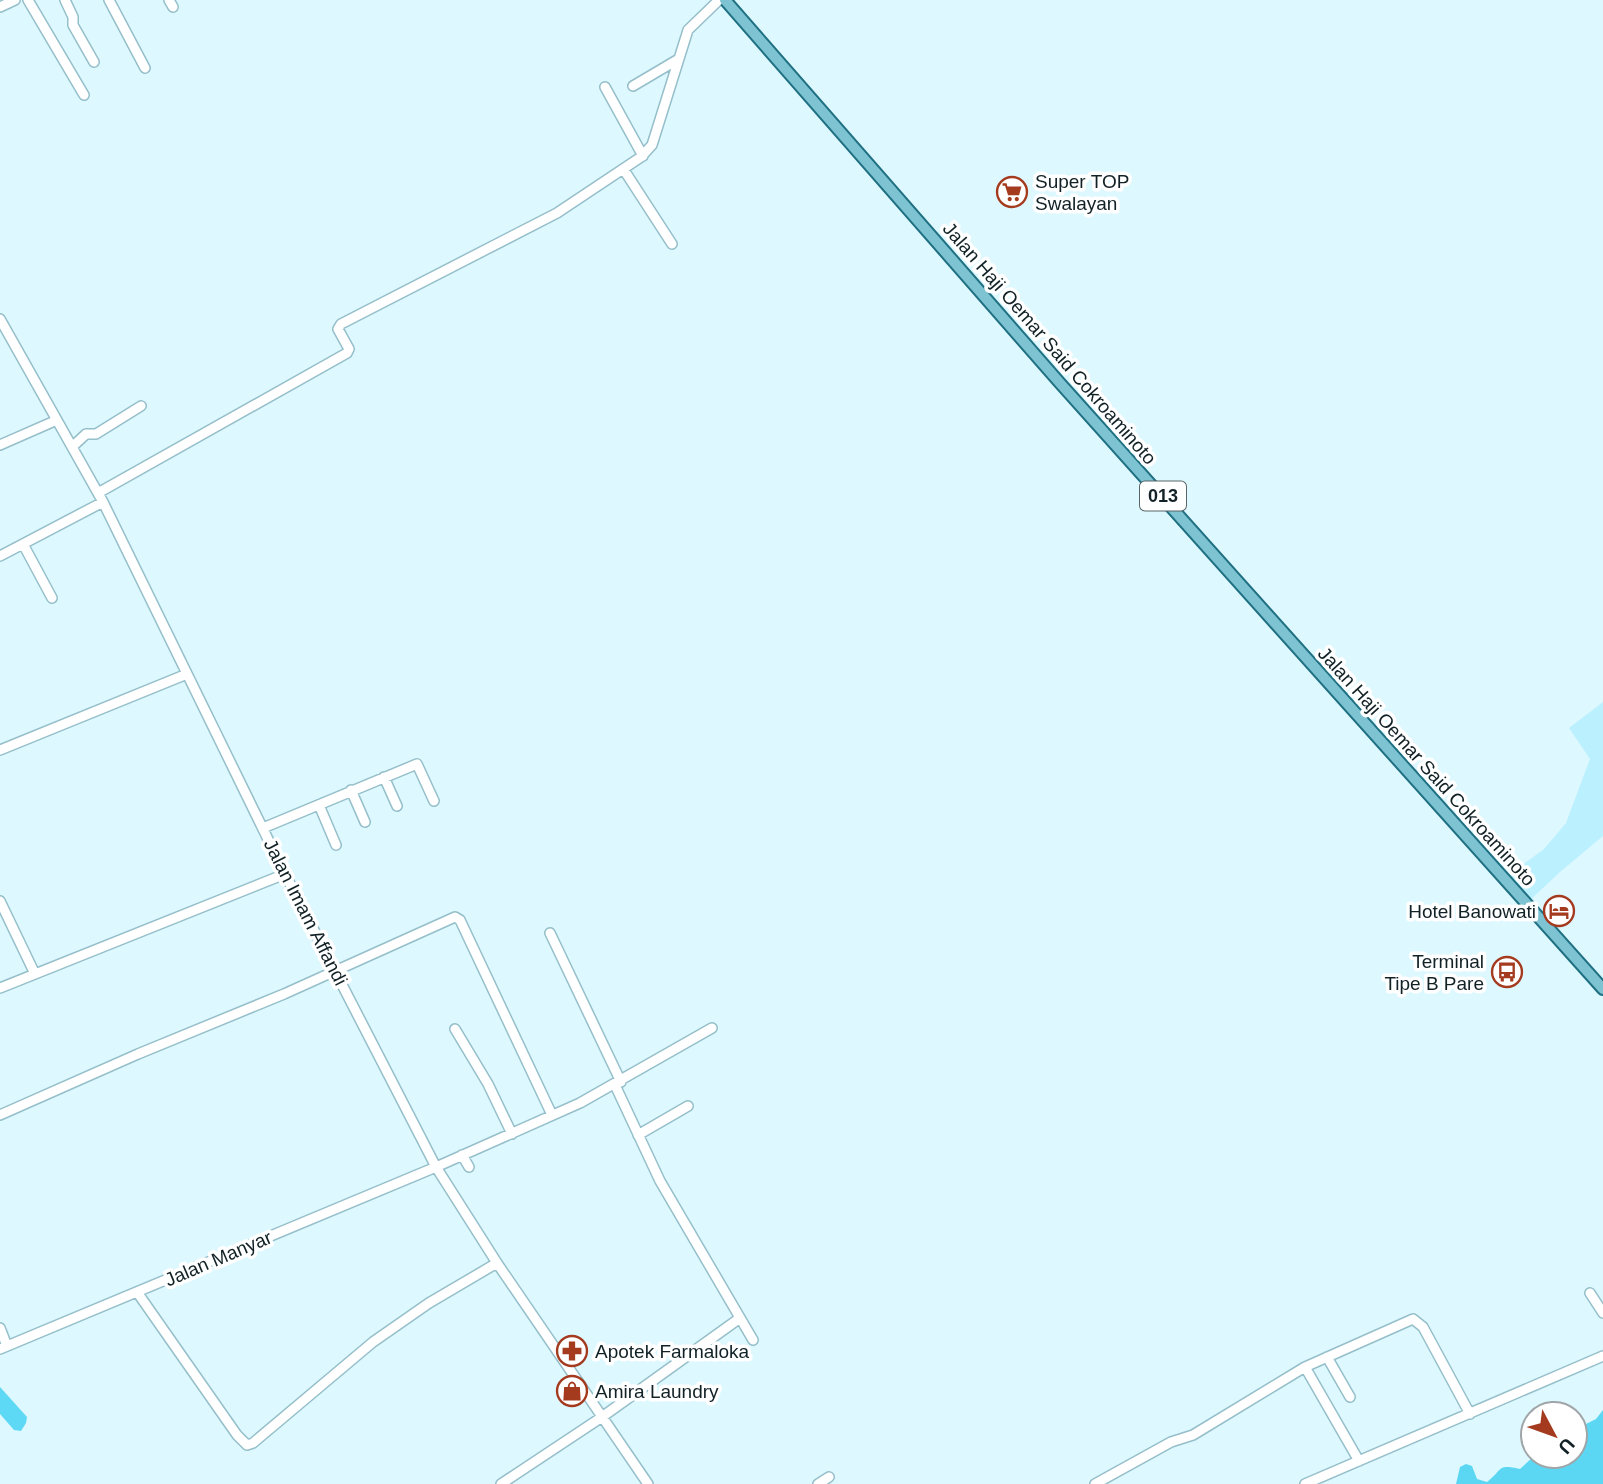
<svg xmlns="http://www.w3.org/2000/svg" width="1603" height="1484" font-family="Arial,sans-serif">
  <style>
    .built { fill: #bbf0ff }
    .forest { fill: #5bd7f4 }
    .water { fill: #5dd9f6 }
    .lines { fill: none; stroke-linecap: round; stroke-linejoin: round }
    .minor-casing { stroke: #95bfca; stroke-width: 12 }
    .major-casing { stroke: #1f7082; stroke-width: 14 }
    .minor { stroke: #fff; stroke-width: 9 }
    .major { stroke: #7dc3d2; stroke-width: 10 }
    .labels { text-anchor: middle; stroke-width: 7; stroke-linejoin: round; paint-order: stroke }
    .shield { fill: #fff; stroke: #586467; stroke-width: 2 }
    .shield-label { font-size: 18px; font-weight: bold; fill: #112126 }
    .poi-label { font-size: 19px; fill: #112126; stroke: #fff; text-anchor: start }
    .street-label { font-size: 19px; fill: #112126; stroke: #fff }
  </style>
  <rect width="100%" height="100%" fill="#def8ff"/>
  <path class="built" d="M1603,702V836L1560,872L1527,903L1505,878L1544,849L1566,823L1590,759L1569,728Z"/>
  <path class="forest" d="M1603,1410V1484H1456L1460,1467L1466,1464L1472,1466L1477,1479L1487,1482C1504,1469 1496,1464 1520,1469L1534,1456L1543,1458L1553,1468H1559L1561,1464L1558,1456H1575L1580,1427L1596,1419Z"/>
  <path class="water" d="M0,1387L27,1417L26,1423L21,1431L14,1430L0,1414Z"/>
  <g class="lines">
    <g class="minor-casing">
      <path id="minor" d="M28,0L84,95
        M65,0L73,17V25L94,62
        M109,0L145,68
        M169,0L173,7
        M0,7L15,0
        M633,86L677,60
        M605,87L643,156
        M624,170L672,244
        M0,319L103,502L285,874L436,1167L497,1263L648,1484
        M0,445L57,420
        M72,447L86,434H96L141,406
        M98,493L347,353L349,349L338,329L341,324L557,213L641,157L652,145L688,30L719,0
        M23,544L52,598
        M0,556L103,502
        M0,750L187,674
        M384,777L397,806
        M351,790L365,822
        M319,805L336,845
        M263,828L417,764L434,801
        M0,901L35,974
        M550,933L621,1082
        M0,988L285,874
        M455,1029L488,1084L512,1134
        M615,1085L660,1181L753,1340
        M0,1115L138,1054L284,994L455,917L460,920L552,1115
        M638,1135L688,1106
        M462,1155L469,1167
        M137,1292L237,1435L247,1445L253,1443L373,1342L429,1303L497,1263
        M1590,1293L1603,1313
        M0,1328L7,1346
        M0,1349L436,1167L580,1103L712,1028
        M1327,1357L1350,1397
        M1305,1367L1359,1461
        M501,1484L602,1417L740,1318
        M818,1484L829,1477
        M1095,1484L1171,1442L1193,1435L1305,1367L1413,1319L1423,1327L1470,1414
        M1305,1484L1603,1356"/>
    </g>
    <g class="major-casing">
      <path id="major" d="M725,0L1059,382L1603,989"/>
    </g>
    <use href="#minor" class="minor"/>
    <use href="#major" class="major"/>
  </g>
  <defs>
    <g id="supermarket-ring" transform="scale(1.575)"><circle r="9.5" fill="#fff" stroke="#a43b1f" stroke-width="1.5"/><path d="M-6-5.5h2.5l.6 2H6L4.5 2H-2.5L-4.4-4H-6ZM-1.5 3.2a1.3 1.3 0 1 0 .1 0ZM3 3.2a1.3 1.3 0 1 0 .1 0Z" fill="#a43b1f"/></g>
    <g id="hotel-ring" transform="scale(1.575)"><circle r="9.5" fill="#fff" stroke="#a43b1f" stroke-width="1.5"/><path d="M-6-4.5h1.5V1H6V5H4.5V3h-9V5H-6ZM-4 0a1.8 1.8 0 1 1 3.6 0ZM.5 0V-2.5h3Q6-2.5 6 0Z" fill="#a43b1f"/></g>
    <g id="bus-ring" transform="scale(1.575)"><circle r="9.5" fill="#fff" stroke="#a43b1f" stroke-width="1.5"/><path d="M-5-6H5V4H4V6H2V4H-2V6H-4V4H-5ZM-3.5-4V0h7V-4ZM-3.5 1.2v1.5H-2V1.2ZM2 1.2v1.5H3.5V1.2Z" fill="#a43b1f"/></g>
    <g id="pharmacy-ring" transform="scale(1.575)"><circle r="9.5" fill="#fff" stroke="#a43b1f" stroke-width="1.5"/><path d="M-2-6h4v4h4v4h-4v4h-4v-4h-4v-4h4Z" fill="#a43b1f"/></g>
    <g id="shop-ring" transform="scale(1.575)"><circle r="9.5" fill="#fff" stroke="#a43b1f" stroke-width="1.5"/><path d="M-5-2.5h2.3a2.7 3.5 0 0 1 5.4 0H5L5.5 6h-11ZM-1.5-2.5h3a1.5 2.3 0 0 0-3 0Z" fill="#a43b1f"/></g>
  </defs>
  <g fill-rule="evenodd">
    <use href="#supermarket-ring" x="1012" y="192"/>
    <use href="#hotel-ring" x="1559" y="911"/>
    <use href="#bus-ring" x="1507" y="972"/>
    <use href="#pharmacy-ring" x="572" y="1351"/>
    <use href="#shop-ring" x="572" y="1391"/>
  </g>
  <g class="labels">
    <rect class="shield" x="1140" y="481.5" width="46" height="29" rx="5"/>
    <g class="shield-label">
      <text x="1163" y="502">013</text>
    </g>
    <g class="poi-label">
      <text x="1035" y="188">Super TOP<tspan x="1035" dy="22">Swalayan</tspan></text>
      <text x="1536" y="918" text-anchor="end">Hotel Banowati</text>
      <text x="1484" y="968" text-anchor="end">Terminal<tspan x="1484" dy="22">Tipe B Pare</tspan></text>
      <text x="595" y="1358">Apotek Farmaloka</text>
      <text x="595" y="1398">Amira Laundry</text>
    </g>
    <g class="street-label">
      <text transform="translate(1050 343) rotate(49)" y="7">Jalan Haji Oemar Said Cokroaminoto</text>
      <text transform="translate(1427 766) rotate(48)" y="7">Jalan Haji Oemar Said Cokroaminoto</text>
      <text transform="translate(306 912) rotate(63)" y="7">Jalan Imam Affandi</text>
      <text transform="translate(218 1258) rotate(-23)" y="7">Jalan Manyar</text>
    </g>
  </g>
  <g transform="translate(1554 1435) rotate(131)"><circle r="33" fill="#ffffff" stroke="#a0a6a8" stroke-width="2"/>
  <path d="M0-5L12 26L0 18L-12 26Z" fill="#a43b1f"/>
  <text y="-10" font-size="19" font-weight="bold" text-anchor="middle" fill="#112126">U</text>
  </g>
</svg>
